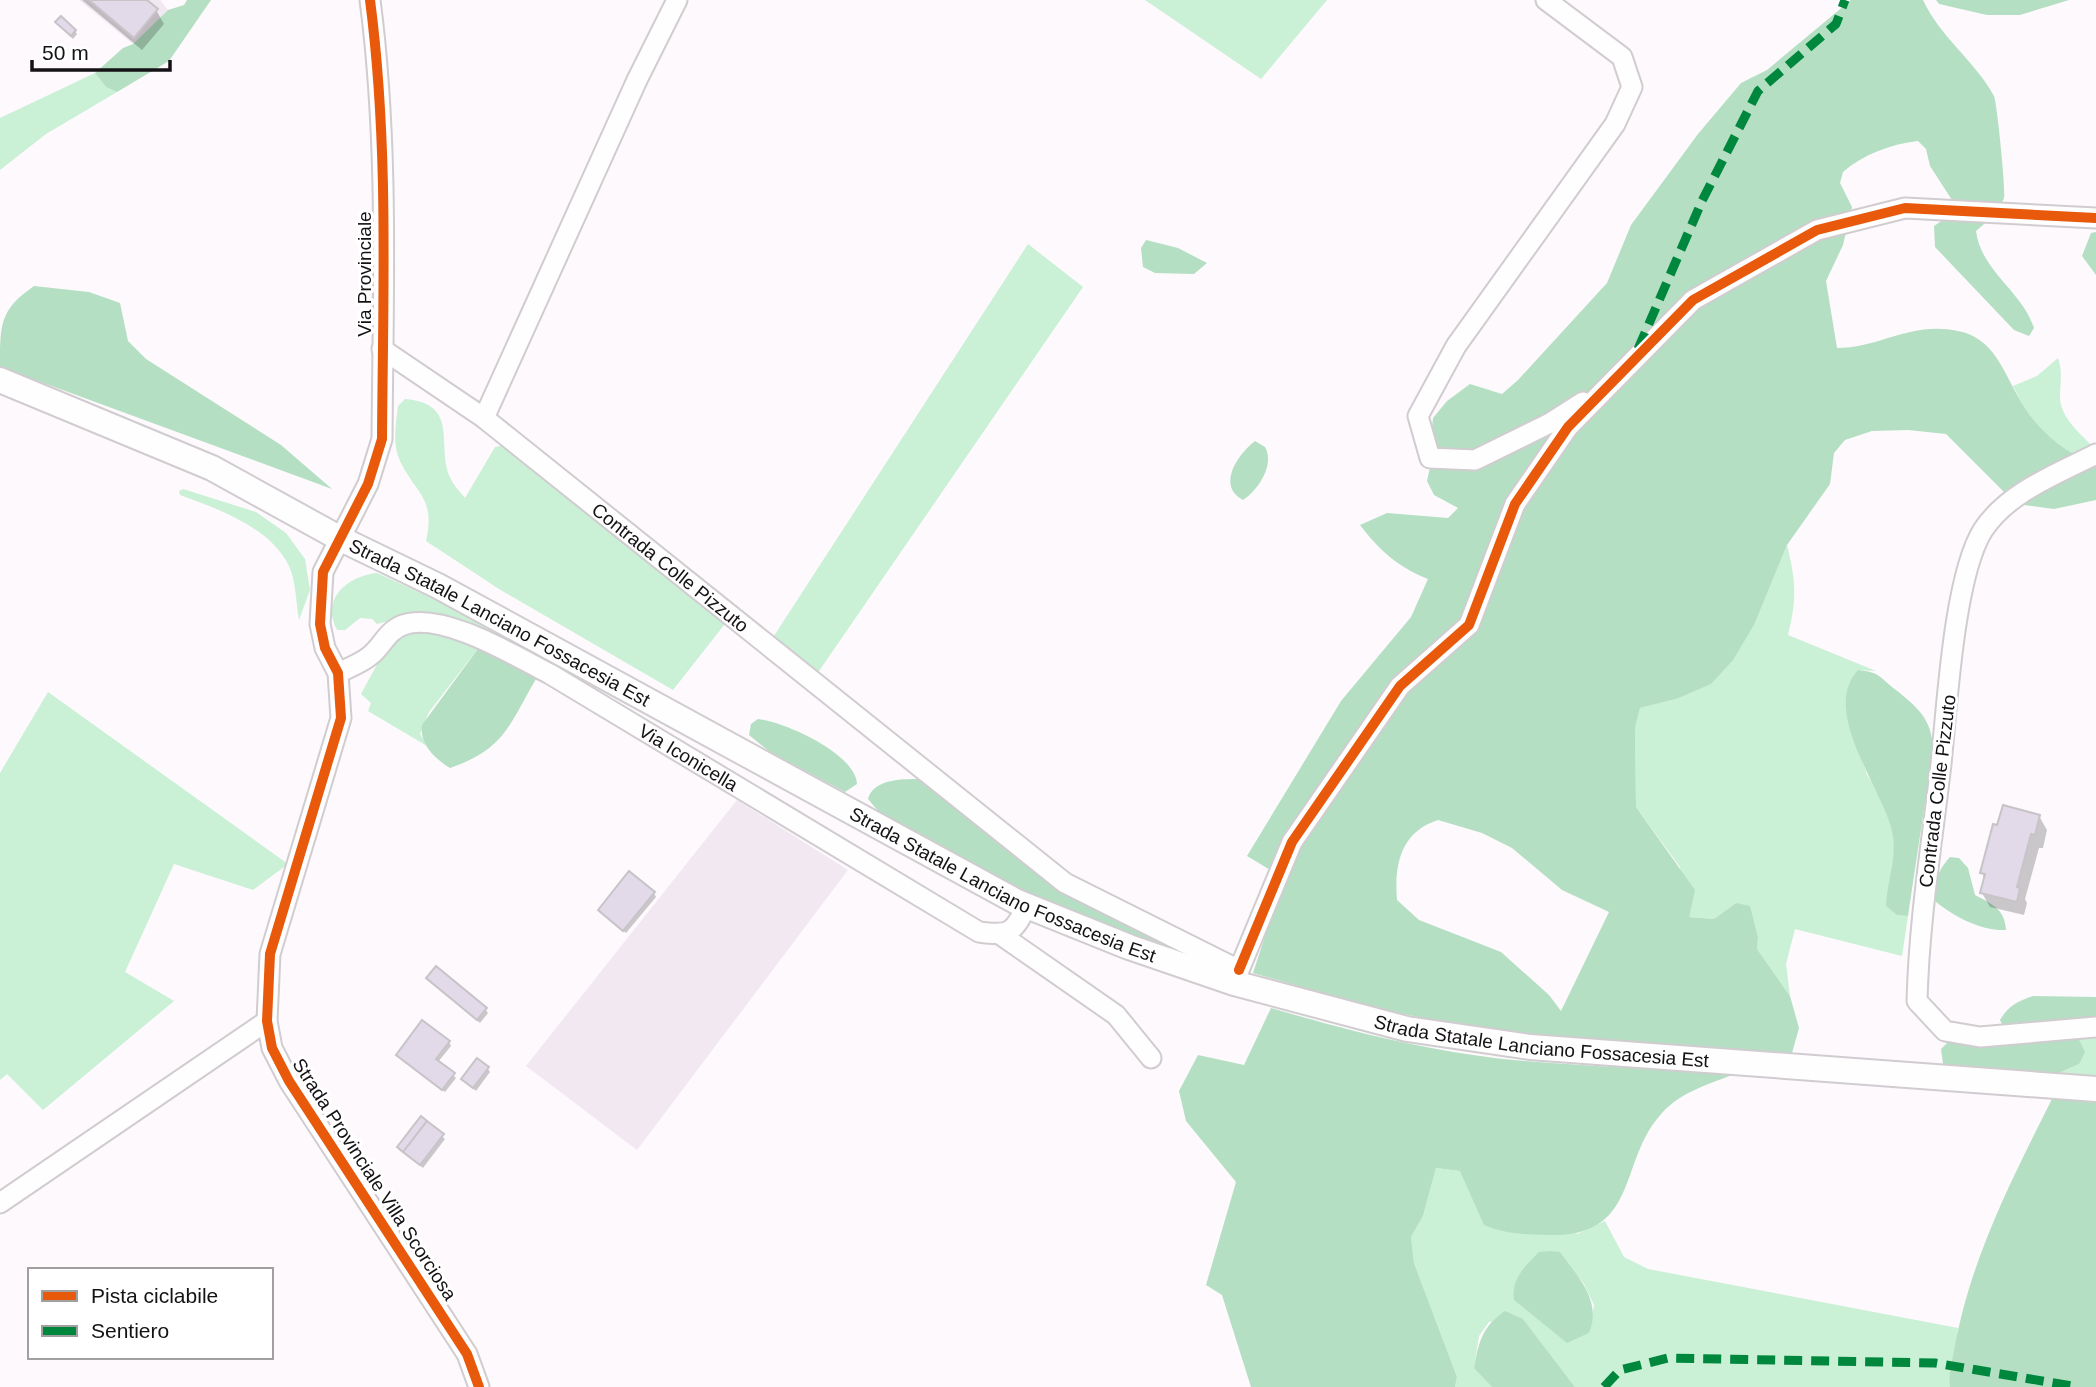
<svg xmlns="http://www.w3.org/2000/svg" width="2096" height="1387" font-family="Arial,sans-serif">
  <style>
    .built { fill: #f1e8f1 }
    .green { fill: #caf0d5; fill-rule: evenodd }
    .forest { fill: #b4dfc2; fill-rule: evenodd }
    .shadow { fill: #0003 }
    .building { fill: #e2d9e9; stroke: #c7c4c8; stroke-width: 2 }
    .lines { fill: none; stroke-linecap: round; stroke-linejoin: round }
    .minor-casing { stroke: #d0ccd0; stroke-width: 23 }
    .major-casing { stroke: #d0ccd0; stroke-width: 28 }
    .minor { stroke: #fffeff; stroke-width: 19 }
    .major { stroke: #fffeff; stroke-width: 24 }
    .quiet { stroke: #00873e; stroke-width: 9; stroke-dasharray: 18 9; stroke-linecap: butt }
    .cycleway-casing { stroke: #fff; stroke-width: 15 }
    .cycleway { stroke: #e8590c; stroke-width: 10 }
    .labels { text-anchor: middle; stroke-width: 6; stroke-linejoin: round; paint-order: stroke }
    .street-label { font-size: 19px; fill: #141214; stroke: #fff }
  </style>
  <rect width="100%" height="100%" fill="#fdf9fd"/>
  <path class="built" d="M79,0H160L168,10L133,44Z
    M737,800L848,870L637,1150L526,1066Z"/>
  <path class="green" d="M1145,0H1327L1261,79Z
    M95,73L106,87L117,92L46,134L0,170V118Z
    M1028,244L1083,287L817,674L772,639Z
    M2058,358C2063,373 2060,383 2060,398C2061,418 2079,432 2092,446L2090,463C2054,447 2030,422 2013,386L2037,376Z
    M405,399C459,404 437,442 449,475C452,483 459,491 465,498L495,447L505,445L728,620L673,690L499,589L426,541C436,498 416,494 400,461C392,444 396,424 398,406Z
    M183,489L256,512L286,533L305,559L310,590L299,620C296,603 296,581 289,566C270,527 218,509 180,495L179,491Z
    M1787,545C1796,581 1797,599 1788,635L1876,671L1858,670L1847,714L1867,775L1882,797L1893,833L1895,855L1887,897L1897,915L1908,916L1902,956L1795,929L1786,964L1790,996L1757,949L1758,938L1736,903L1714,919L1689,917L1680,867L1636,807L1635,728L1640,708L1676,699L1755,623Z
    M377,573L512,635L501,639L417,614L377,624L372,619L360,618L345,630H337C320,598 348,576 377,573Z
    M419,631L480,646L429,712L420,734L427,746L368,711L371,703L361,694L392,637Z
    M48,692L288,864L253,890L174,864L125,972L174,1001L43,1110L7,1074L0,1080V773Z
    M2060,1037H2096V1077L2059,1073L2079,1064Z
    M1436,1168L1460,1171L1577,1234L1605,1221L1624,1257L1648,1269L1958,1328L1950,1387H1575L1523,1319L1489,1322L1479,1336L1474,1367L1492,1387H1455L1457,1377L1414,1263L1411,1237L1423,1216ZM1560,1252L1584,1284L1594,1305L1589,1333L1567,1342L1544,1321Z"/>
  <path class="forest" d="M187,0H211L169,61L117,92L106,87L95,73L123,48L133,44L168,10L184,5Z
    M1851,0H1923C1940,37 1975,61 1994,96C1997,103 2006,191 2004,198C1998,212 1987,222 1976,231C1981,271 2022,291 2034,328L2029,336L2014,330L1935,247L1934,226L1952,214V200L1930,166L1926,149L1918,141C1891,144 1864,154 1843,172L1840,183L1852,207L1843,245L1826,281L1837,348C1880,348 1911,321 1958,331C1994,338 2003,371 2020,400C2037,429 2060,449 2090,463L2096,460V500L2054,509L2016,504L1946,434L1908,430L1872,431L1845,440L1834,453L1830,484L1787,545L1755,623L1733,660L1711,684L1676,699L1640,708L1635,728L1636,807L1695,890L1689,917L1714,919L1736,903L1750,906L1758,938L1757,949L1790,996L1799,1028L1792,1053C1673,1044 1551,1041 1433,1020C1372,1009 1313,990 1253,973L1270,921L1272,871L1247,856L1341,701L1411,617L1428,579C1398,567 1379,550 1360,525L1387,513L1448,518L1458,508L1434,495L1427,481L1433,454L1431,437L1433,418L1447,401L1470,384L1502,394L1518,380L1607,283L1631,225L1698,134L1741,83L1767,70ZM1438,820L1482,833L1512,848L1562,890L1609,912L1561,1011L1549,995L1501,952L1419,920L1397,900C1394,864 1401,832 1438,820Z
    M1936,0H2069L2020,15H1987L1939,4Z
    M2096,232V275L2082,256L2091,233Z
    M1146,240L1178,248L1207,263L1194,274L1155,273L1143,267L1141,248Z
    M34,286L89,292L120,303L128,341L146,359L281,445L332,489L0,367C0,323 0,310 34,286Z
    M1255,441L1265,447C1275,465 1258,490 1243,500C1216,486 1238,454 1255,441Z
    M480,646L536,679C509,725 505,749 450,768C435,759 419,744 422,725Z
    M1858,670C1880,672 1879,677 1896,690C1918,708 1932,719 1933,749L1908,916L1897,915L1886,906C1887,880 1898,858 1892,831C1882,787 1820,712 1858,670Z
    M758,719C785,722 856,754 857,784L845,792L770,752L749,735L751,724Z
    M919,779L933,785L1175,947L1170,953L1012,890L879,812L868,799C873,779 902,779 919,779Z
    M1950,857L1959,858L1968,868L1975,895C1992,904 2005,909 2006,930C1981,931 1955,917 1936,902C1934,883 1937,871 1950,857Z
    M2033,996L2096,997V1023L2003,1026L2000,1020C2008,1006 2018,1001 2033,996Z
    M1271,1008C1353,1032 1439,1054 1525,1061C1596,1067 1667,1069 1737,1073C1710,1084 1682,1091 1662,1113C1619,1159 1639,1232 1558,1235C1531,1235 1509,1235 1484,1225L1460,1171L1436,1168L1423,1216L1411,1237L1414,1263L1457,1377L1455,1387H1251L1222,1295L1206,1285L1236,1182L1186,1121L1179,1091L1198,1055L1244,1065Z
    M2060,1037L2079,1040L2085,1052L2079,1064L2059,1073L1943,1064L1941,1049L1947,1043Z
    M2053,1097L2096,1103V1387H1950C1948,1377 1952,1362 1954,1351C1970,1259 2012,1179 2053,1097Z
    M1550,1251L1560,1252C1579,1278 1602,1301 1589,1333L1567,1343L1514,1300C1511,1279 1525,1266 1539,1252Z
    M1505,1311L1523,1319L1575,1387H1492L1474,1368C1479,1341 1482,1327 1505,1311Z"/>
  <path class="shadow" d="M82,0H144L156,10L164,24L142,50Z
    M57,22L75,31L77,34L73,39Z
    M2039,816L2047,830L2043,848H2039L2025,899L2027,903L2024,915L1990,907L1982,893L1985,879L1982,873Z
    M654,893L656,897L626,933L600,910Z
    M428,978L485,1009L488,1013L480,1023Z
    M449,1042L451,1046L438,1062L456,1078L445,1092L398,1055Z
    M488,1069L490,1072L476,1091L463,1079Z
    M421,1119L445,1139L423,1168L399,1147Z"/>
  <path class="building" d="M89,0H147L158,9L134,38Z
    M61,16L76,30L71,36L55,22Z
    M2003,805L2040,815L2035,835L2031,834L2017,887L2020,888L2017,902L1980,893L1985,874L1980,873L1993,824L1997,825Z
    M629,871L655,892L623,931L598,910Z
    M436,966L487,1008L477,1020L426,978Z
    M422,1020L450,1041L436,1059L455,1073L442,1090L396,1055Z
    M477,1058L489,1067L473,1088L461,1079Z
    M421,1116L427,1121L403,1152L397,1147Z
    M427,1121L444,1134L420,1165L403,1152Z"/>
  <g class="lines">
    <g class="minor-casing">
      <g id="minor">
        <path d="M370,0C389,145 383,293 382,439L368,484L323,572L320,624L325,648L338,673L341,718L270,954L267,1021L272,1048L289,1081L467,1354L479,1387"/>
        <path d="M1546,0L1622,57L1632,87L1615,124L1456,346L1418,416L1430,458L1475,460L1550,423L1583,402"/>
        <path id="s1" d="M382,349L484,418L1065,883L1239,970L1234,981"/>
        <path d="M484,418L637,80L677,0"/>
        <path d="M2096,454C2057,474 2008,492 1983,530C1954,576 1947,706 1941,764C1932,842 1919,921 1917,1001L1945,1031L1980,1037L2096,1027"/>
        <path id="s2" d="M338,673C348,668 362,663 371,655C383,645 387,631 403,625C442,611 515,656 550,674L979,932C1010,936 1013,933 1027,906"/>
        <path d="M1001,935L1116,1015L1151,1058"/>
        <path d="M1239,970L1292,842L1400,686L1469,625L1515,504L1568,427L1693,300L1817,230L1905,208L2096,218"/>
        <path d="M0,1203L267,1021"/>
      </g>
    </g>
    <g class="major-casing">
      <g id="major">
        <path id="s3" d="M0,380L212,468L339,538L438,586L1017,902L1129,947L1234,983L1407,1029L1530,1047L2096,1089"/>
      </g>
    </g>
    <use href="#minor" class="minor"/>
    <use href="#major" class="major"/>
    <path class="quiet" d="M1638,349L1702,201L1758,91L1836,24L1845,0
      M1604,1387L1620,1370L1668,1358L1935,1363L2078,1387"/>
    <g class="cycleway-casing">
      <path id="cycleway" d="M370,0C389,145 383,293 382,439L368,484L323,572L320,624L325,648L338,673L341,718L270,954L267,1021L272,1048L289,1081L467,1354L479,1387
        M1239,970L1292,842L1400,686L1469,625L1515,504L1568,427L1693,300L1817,230L1905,208L2096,218"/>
    </g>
    <use href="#cycleway" class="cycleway"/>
  </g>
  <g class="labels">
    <g class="street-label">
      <text transform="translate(364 274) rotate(-90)" y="7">Via Provinciale</text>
      <text dy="7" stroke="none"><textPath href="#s1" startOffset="362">Contrada Colle Pizzuto</textPath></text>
      <text dy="7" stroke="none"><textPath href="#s3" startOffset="556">Strada Statale Lanciano Fossacesia Est</textPath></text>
      <text dy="7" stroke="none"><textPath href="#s2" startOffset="402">Via Iconicella</textPath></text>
      <text transform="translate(1937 791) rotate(-83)" y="7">Contrada Colle Pizzuto</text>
      <text dy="7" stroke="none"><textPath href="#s3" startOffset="1124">Strada Statale Lanciano Fossacesia Est</textPath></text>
      <text dy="7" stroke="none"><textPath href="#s3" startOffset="1690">Strada Statale Lanciano Fossacesia Est</textPath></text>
      <text transform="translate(375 1179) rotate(57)" y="7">Strada Provinciale Villa Scorciosa</text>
    </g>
  </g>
  <rect x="28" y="1268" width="245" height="91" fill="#ffffff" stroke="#a1a0a1" stroke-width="2"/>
  <rect x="42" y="1291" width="35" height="10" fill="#e8590c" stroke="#a1a0a1" stroke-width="2"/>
  <text x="91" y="1303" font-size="21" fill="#141214">Pista ciclabile</text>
  <rect x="42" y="1326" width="35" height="10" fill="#00873e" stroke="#a1a0a1" stroke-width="2"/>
  <text x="91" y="1338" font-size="21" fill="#141214">Sentiero</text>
  <path d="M32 60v10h138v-10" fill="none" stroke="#141214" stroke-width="3.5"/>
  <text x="42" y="60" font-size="21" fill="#141214" stroke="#ffffff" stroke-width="5" paint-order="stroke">50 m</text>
</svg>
